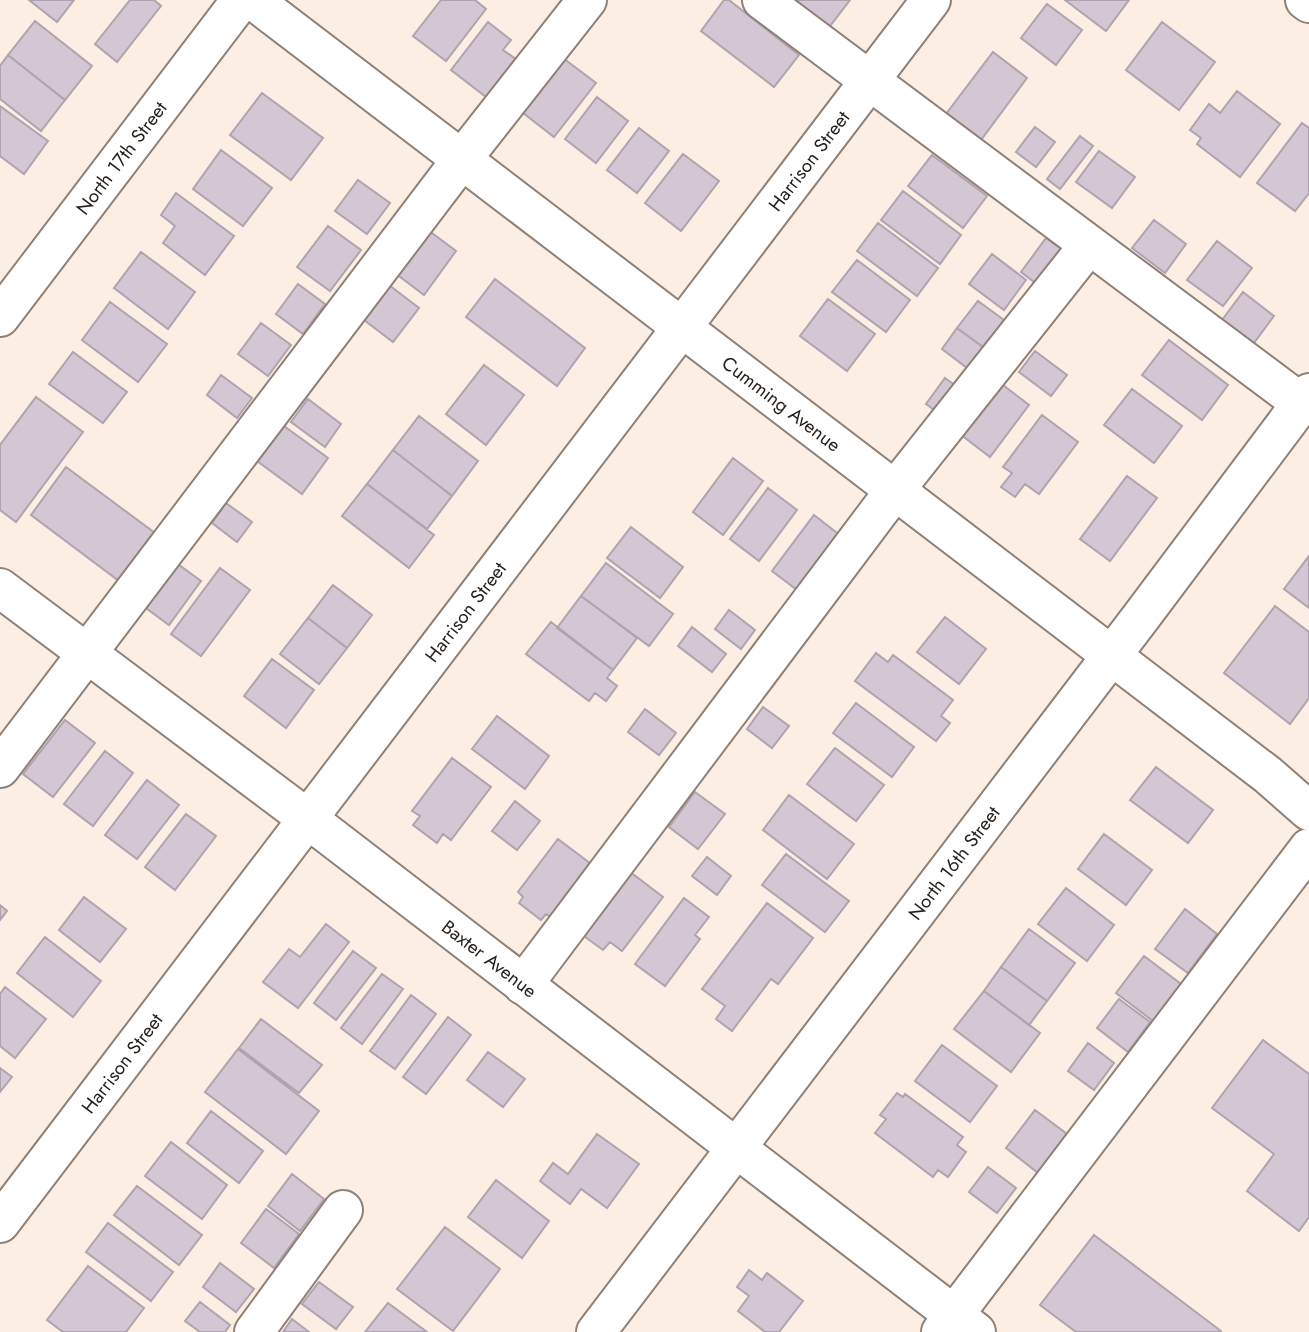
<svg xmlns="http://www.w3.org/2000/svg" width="1309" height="1332" font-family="Jost,sans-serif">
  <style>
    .building { fill: #d3c7d3; stroke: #afa3b0; stroke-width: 2 }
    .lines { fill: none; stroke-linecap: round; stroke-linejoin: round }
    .minor-casing { stroke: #8e8177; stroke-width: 42 }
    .minor { stroke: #fff; stroke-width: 38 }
    .labels { text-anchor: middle; stroke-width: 5; stroke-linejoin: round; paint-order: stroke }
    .street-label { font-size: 19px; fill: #241e1a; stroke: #fefefe }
  </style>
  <rect width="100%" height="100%" fill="#fceee3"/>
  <path class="building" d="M29,0H74L57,22Z
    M130,0H154L161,6L117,62L95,44Z
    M441,0H475L486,9L446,61L413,36Z
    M724,0H729L799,55L774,87L701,31Z
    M788,0H850L827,30Z
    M1065,0H1129L1106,31Z
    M1047,4L1082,30L1056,65L1021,38Z
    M35,21L92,66L65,100L8,55Z
    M488,22L511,40L503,50L520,62L490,100L451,70Z
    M1162,22L1215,62L1179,110L1126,70Z
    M993,52L1027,78L981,140L946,114Z
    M8,55L65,100L41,131L0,99V66Z
    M559,55L596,83L554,137L518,109Z
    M1237,91L1280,124L1240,177L1197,144L1201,138L1190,130L1209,104L1220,113Z
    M262,93L323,138L291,180L230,135Z
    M597,97L628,121L596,163L565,139Z
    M0,106L48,141L24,174L0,156Z
    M1302,123L1309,128V193L1295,211L1257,183Z
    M1035,127L1055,142L1036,167L1016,152Z
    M639,128L669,151L637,193L607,170Z
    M1080,136L1093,146L1060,189L1047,179Z
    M221,150L272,188L243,226L193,189Z
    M1099,151L1135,177L1112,208L1076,182Z
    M683,154L719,181L681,231L645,203Z
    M932,155L987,196L963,228L908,186Z
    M358,180L390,203L367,234L335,211Z
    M903,191L961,235L940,264L881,220Z
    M176,193L234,236L205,275L163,243L175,226L161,215Z
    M1154,220L1186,244L1165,273L1132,248Z
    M878,223L938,268L917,296L857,251Z
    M328,226L361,250L330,291L297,267Z
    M428,230L456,251L424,295L395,273Z
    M1046,238L1064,251L1038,285L1021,272Z
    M1217,241L1252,268L1223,306L1187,280Z
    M141,252L195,292L168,329L114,288Z
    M992,254L1026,280L1004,310L969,284Z
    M857,260L910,300L886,332L832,292Z
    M495,279L585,348L557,386L466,317Z
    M298,284L325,304L303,334L276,314Z
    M389,285L419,308L393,342L364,320Z
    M1243,292L1274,316L1251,347L1219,324Z
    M828,299L875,334L847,371L800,336Z
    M978,301L1008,323L987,350L957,328Z
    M110,302L167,344L138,382L82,340Z
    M261,323L291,345L268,376L238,354Z
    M957,328L987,350L971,371L942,349Z
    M1169,340L1228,385L1202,420L1142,375Z
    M1035,351L1067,375L1051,396L1019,372Z
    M73,352L127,392L103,423L49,384Z
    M484,365L524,395L486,445L446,414Z
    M221,375L252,398L237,418L207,395Z
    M945,378L963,391L944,417L926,404Z
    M999,382L1029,405L990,457L960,434Z
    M1132,389L1182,426L1154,463L1104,425Z
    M36,397L83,432L16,522L0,510V445Z
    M308,399L341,424L325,447L291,422Z
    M1042,415L1078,442L1039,494L1025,484L1015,497L1001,487L1012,473L1003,467Z
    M419,416L478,461L452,496L393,450Z
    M284,426L328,458L302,494L257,461Z
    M393,450L452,496L427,529L367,484Z
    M733,458L763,481L723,535L693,512Z
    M66,467L155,533L119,581L31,515Z
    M1127,476L1157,498L1110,561L1080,539Z
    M367,484L434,535L409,568L342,516Z
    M768,488L797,510L759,561L730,539Z
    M226,503L252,522L237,542L212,523Z
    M814,515L846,540L805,596L772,571Z
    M631,527L683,567L660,598L607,558Z
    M1309,556V608L1284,589Z
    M171,559L201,581L169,625L139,603Z
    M606,563L673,614L649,646L581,596Z
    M220,568L250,590L201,656L171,634Z
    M333,585L372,615L347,648L308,618Z
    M581,596L637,638L613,670L557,628Z
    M1275,606L1309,632V698L1290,724L1224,673Z
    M729,610L755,630L741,649L715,629Z
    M945,617L986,649L959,684L917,652Z
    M308,618L347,648L319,684L280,654Z
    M551,622L613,670L607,678L617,686L606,701L595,693L589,701L526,654Z
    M692,627L726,654L712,672L678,646Z
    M876,653L888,662L893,655L953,700L941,716L950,723L936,741L855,681Z
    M272,659L314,690L286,728L244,696Z
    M856,703L914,747L892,777L833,733Z
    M763,707L789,726L772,748L747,729Z
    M645,709L676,733L659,755L628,732Z
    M497,716L549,756L525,789L472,749Z
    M65,720L95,743L53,797L23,774Z
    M835,748L884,785L856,821L807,784Z
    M105,751L133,773L93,826L64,804Z
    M452,758L491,787L451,840L443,834L437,843L413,825L420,816L412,811Z
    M1156,767L1213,810L1188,843L1130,800Z
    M147,780L179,805L137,859L105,835Z
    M695,792L725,814L698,849L669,827Z
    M789,795L854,844L827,879L763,830Z
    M515,801L540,821L517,850L492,831Z
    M186,814L216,836L175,890L145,867Z
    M1104,834L1152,870L1126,905L1078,869Z
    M558,839L595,867L555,920L546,914L541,920L519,903L523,897L518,892Z
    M786,854L849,901L825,932L762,885Z
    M707,857L731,876L717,895L692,876Z
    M625,868L663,897L622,951L610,942L603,950L577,931Z
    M1066,888L1114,925L1087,961L1038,924Z
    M84,897L126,929L100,962L59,930Z
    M684,898L709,917L695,935L700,939L665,986L635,964Z
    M767,903L813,938L778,984L771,979L732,1031L716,1019L725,1006L702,989Z
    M0,905L7,911L0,920Z
    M1185,909L1217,934L1188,973L1155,949Z
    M326,924L349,942L298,1008L263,982L289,949L300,957Z
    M1029,929L1075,963L1047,1001L1001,967Z
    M45,937L101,981L73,1017L17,973Z
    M353,951L376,968L336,1020L314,1003Z
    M1144,956L1181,984L1153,1021L1116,993Z
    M1001,967L1047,1001L1029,1025L984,991Z
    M382,974L403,989L362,1044L341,1028Z
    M5,987L46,1019L15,1058L0,1046V994Z
    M984,991L1040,1033L1011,1072L954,1029Z
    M411,995L436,1014L395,1069L370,1051Z
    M1119,999L1150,1022L1128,1052L1097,1028Z
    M448,1017L471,1035L426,1094L403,1077Z
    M261,1019L322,1065L299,1093L239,1048Z
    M1263,1040L1309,1074V1217L1299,1231L1247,1191L1274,1154L1212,1108Z
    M1088,1043L1114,1063L1094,1090L1068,1071Z
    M942,1045L997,1086L970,1122L915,1081Z
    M238,1049L319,1111L286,1154L205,1092Z
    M488,1052L525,1079L503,1107L467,1080Z
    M0,1068L12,1077L0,1092Z
    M897,1093L903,1097L905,1094L963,1137L957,1145L966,1152L948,1177L938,1170L933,1177L875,1133L886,1119L880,1115Z
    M1035,1110L1067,1134L1038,1173L1006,1148Z
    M211,1111L263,1151L239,1183L187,1143Z
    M597,1134L639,1164L607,1208L581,1189L570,1204L540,1181L553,1163L568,1174Z
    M171,1142L227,1185L202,1219L145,1176Z
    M988,1167L1016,1188L997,1213L969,1192Z
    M292,1174L324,1199L300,1231L268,1206Z
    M496,1180L549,1221L522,1258L468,1217Z
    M137,1186L202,1235L179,1265L114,1215Z
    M266,1209L299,1234L274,1268L241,1243Z
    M108,1223L173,1272L151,1301L86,1252Z
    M445,1227L500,1269L453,1331L397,1289Z
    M1094,1235L1221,1331L1220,1332H1076L1040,1305Z
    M220,1263L254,1289L236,1312L203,1287Z
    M88,1266L144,1308L126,1332H63L47,1320Z
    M749,1270L762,1280L767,1273L803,1301L779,1332H765L738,1311L749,1296L737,1287Z
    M319,1282L353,1307L336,1329L302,1304Z
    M200,1302L230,1325L225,1332H200L185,1321Z
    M388,1303L427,1332H365Z
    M292,1319L309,1332H283Z"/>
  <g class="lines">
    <g class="minor-casing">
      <g id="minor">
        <path id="s1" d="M253,0L1268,775L1309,811"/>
        <path d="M762,0L1301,403"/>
        <path d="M1305,0L1309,3"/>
        <path id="s2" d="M0,317L241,0"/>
        <path id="s3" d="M0,588L308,819L976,1332"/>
        <path d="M0,768L462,159L587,0"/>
        <path d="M523,985L895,490L1089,245"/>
        <path id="s4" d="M0,1223L931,0"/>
        <path d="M254,1332L343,1210"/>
        <path id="s5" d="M596,1332L1141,617L1309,393"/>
        <path d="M941,1332L1309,848"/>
      </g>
    </g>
    <use href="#minor" class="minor"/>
  </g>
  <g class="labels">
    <g class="street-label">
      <text dy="7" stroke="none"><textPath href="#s2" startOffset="200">North 17th Street</textPath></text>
      <text dy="7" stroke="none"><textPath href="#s4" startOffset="1335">Harrison Street</textPath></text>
      <text dy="7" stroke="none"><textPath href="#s1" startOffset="665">Cumming Avenue</textPath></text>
      <text dy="7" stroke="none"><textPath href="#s4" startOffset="768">Harrison Street</textPath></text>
      <text dy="7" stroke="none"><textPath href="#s5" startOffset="590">North 16th Street</textPath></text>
      <text dy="7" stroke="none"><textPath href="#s3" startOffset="614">Baxter Avenue</textPath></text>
      <text dy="7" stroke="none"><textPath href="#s4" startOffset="201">Harrison Street</textPath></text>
    </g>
  </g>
</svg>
